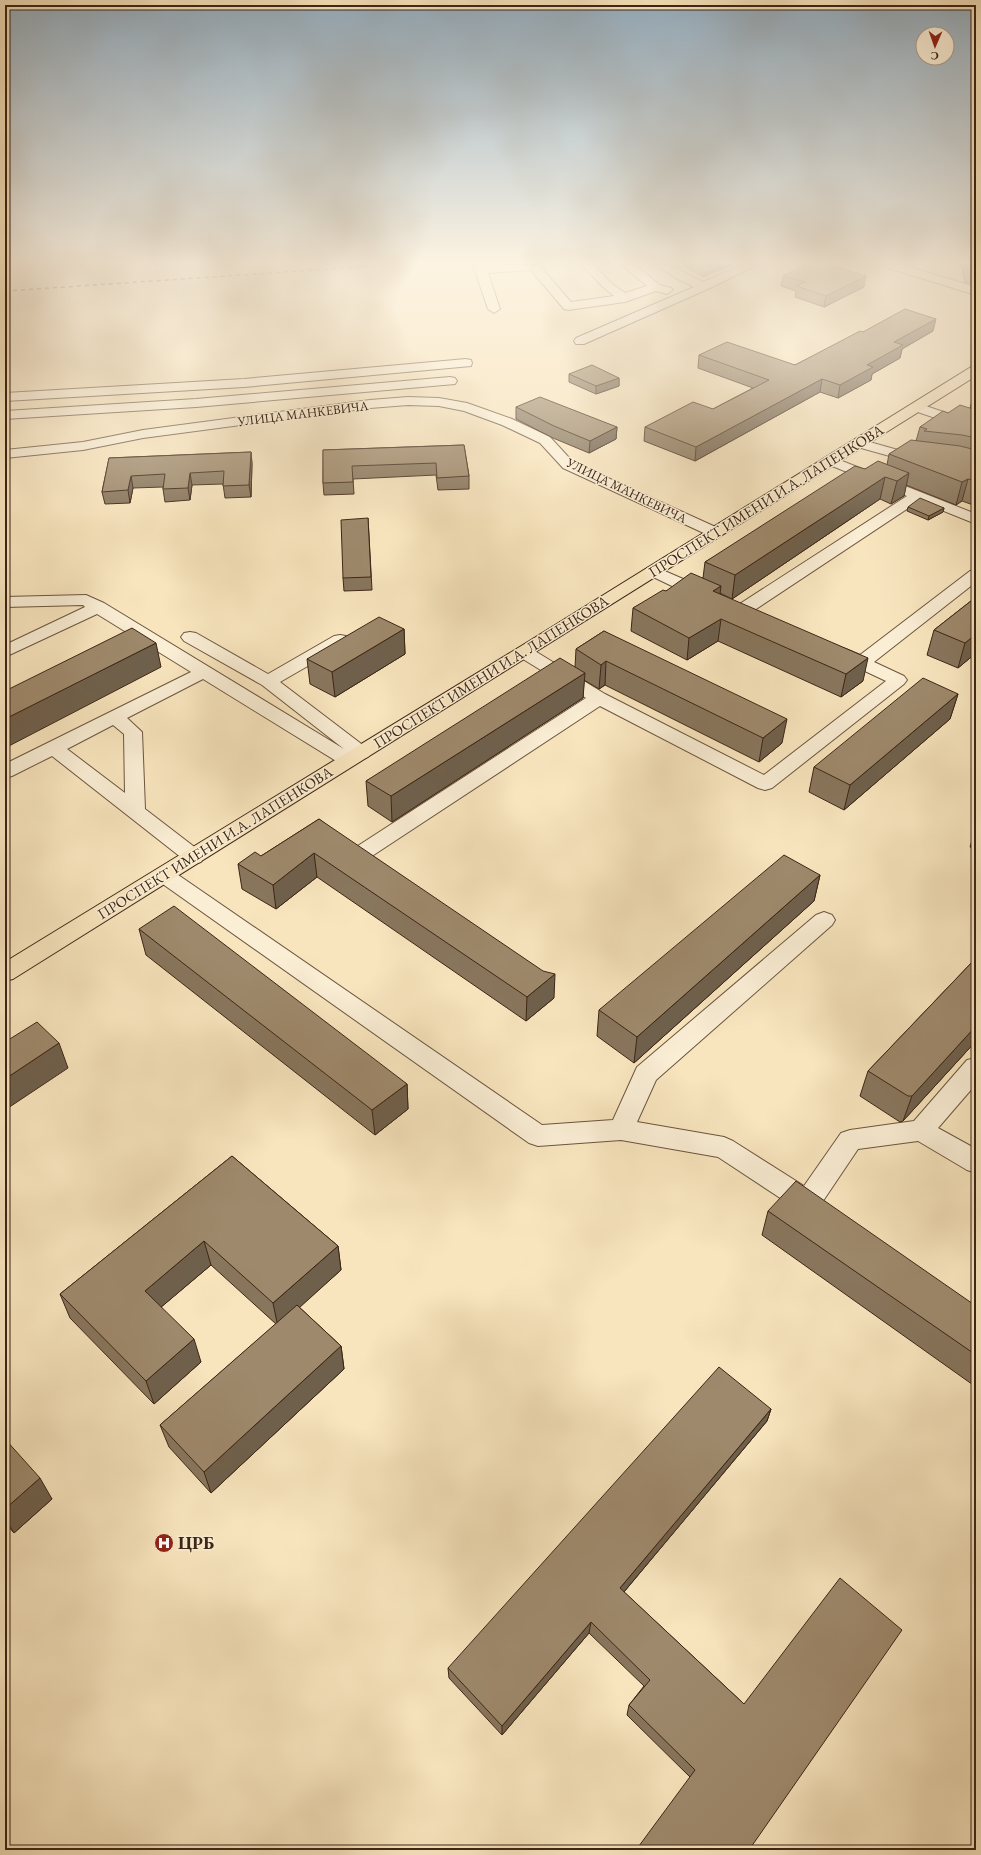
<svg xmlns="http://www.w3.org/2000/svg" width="981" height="1855" font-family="'EB Garamond',serif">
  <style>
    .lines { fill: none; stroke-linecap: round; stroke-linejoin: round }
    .minor-casing { stroke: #6c553e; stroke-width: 2 }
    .major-casing { stroke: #3d2514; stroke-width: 2 }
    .minor { fill: #faeed5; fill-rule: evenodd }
    .major { fill: #f8e5be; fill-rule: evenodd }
    .rail { stroke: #3d2514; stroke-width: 1.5; stroke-dasharray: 4 4; stroke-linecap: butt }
    .wall { fill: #88765d; stroke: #3d2514 }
    .shaded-wall { fill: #6f604c; stroke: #3d2514 }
    .building { fill: #9e896c; stroke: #3d2514 }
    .labels { text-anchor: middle; stroke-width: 3; stroke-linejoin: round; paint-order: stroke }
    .far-street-label { font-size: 13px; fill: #3d2514; stroke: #faeed5 }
    .street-label { font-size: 15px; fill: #3d2514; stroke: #faeed5 }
    .near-poi-label { font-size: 18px; font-weight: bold; fill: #3d2514; stroke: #faeed5; text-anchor: start }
  </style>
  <rect width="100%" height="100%" fill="#f8e5be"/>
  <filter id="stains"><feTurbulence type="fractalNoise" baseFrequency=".005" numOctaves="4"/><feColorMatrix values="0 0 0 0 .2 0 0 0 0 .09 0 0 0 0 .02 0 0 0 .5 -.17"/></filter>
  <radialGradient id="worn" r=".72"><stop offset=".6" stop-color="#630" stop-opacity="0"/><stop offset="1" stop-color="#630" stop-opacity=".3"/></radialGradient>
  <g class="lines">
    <g class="minor-casing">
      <path id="minor" d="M473,265H539L571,302L614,296L603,287L582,265H594L611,283L625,293L647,286L622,265H635L660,285L671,288L673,290L667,294L656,291L625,302L568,310L564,309L531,270L488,273L500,309L494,313L488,309Z
        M657,265H670L703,282L742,265H757L708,289L584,344H576L574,341L576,338L694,287L676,278Z
        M884,265H902L976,287V295L885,267Z
        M466,359L471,360L472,363L471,366L244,387L5,401V393L244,379Z
        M450,377L455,378L457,381L455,384L196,407L5,419V411L196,399Z
        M408,397L439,398L467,403L512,419L550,437L573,462L720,529L722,532L720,535L714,537L708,535L563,468L540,443L502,425L464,411L439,406L408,405L370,408L143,438L83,450L5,458V450L83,442L143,430L370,400Z
        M917,403L976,423V432L912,410L910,407L912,404Z
        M859,439L912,454L956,458L976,463V472L955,466L911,462L854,446L852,443L854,440Z
        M832,457L976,514V524L919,501L747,615L741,616L735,615L733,611L735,607L907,496L827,464L825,461L827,458Z
        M653,566L711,591L713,595L711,599L705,600L699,599L647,574L645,571L647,568Z
        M976,569V582L874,662L904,676L907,680L904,684L772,788L765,790L758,788L600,706L372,856L380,862L384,867L380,872C368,876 353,867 347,856L350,851L586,698L518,656L515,652L518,648L524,647L530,648L605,694L764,775L886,681L833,656L830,652L833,648C843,646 851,651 860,655L970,571Z
        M86,595L104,603L344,749L262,685L184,641L181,637L184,633L190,632L196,633L268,674L334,636L340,635L346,636L349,640L346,644L280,682L368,749L371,753L368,757L361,759L356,758L358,760L355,764L348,766L341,764L203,679L127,718L142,732L145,809L201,852L204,857L201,862L194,864L187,862L52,756L12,776L5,778V764L191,672L97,614L5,657V645L85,607L83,605L5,607V597ZM113,725L124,734L125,793L67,749Z
        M164,868L171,870L542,1125L613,1120L637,1067L816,915L824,912L832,915L835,920L832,925L656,1080L637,1122L724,1137L733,1141L804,1186L841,1133L850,1130L914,1121L967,1060L976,1058V1084L938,1128L976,1149V1173L967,1170L918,1141L858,1149L823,1201L825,1205L821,1213L812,1216L803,1213L718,1157L621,1140L538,1146L529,1143L157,880L153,875L157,870Z"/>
    </g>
    <g class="major-casing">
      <path id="major" d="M976,366V376L13,979L5,981V962L518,648L971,367Z"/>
    </g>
    <use href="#minor" class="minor"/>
    <use href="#major" class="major"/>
    <path class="rail" d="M5,291L389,265"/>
  </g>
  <path class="wall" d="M682,265H731L703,277Z
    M961,265H976V285L965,282Z
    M783,276L864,287L824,307L795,297L796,291L781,286Z
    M933,331L902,349L900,358L872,374L871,380L838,398L820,392L695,461L644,441L645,427L713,409L753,388L698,368L699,355L795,365L863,332Z
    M569,374L619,378V386L596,394L569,382Z
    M976,395V506L962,501L956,505L906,485L904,496L891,504L880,499L732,599L720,593V594L863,681L841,697L718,641L687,660L631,631L633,608L666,591L703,578L705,562L865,469L887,465L889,454L916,441L920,427L948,413L970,408L973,397Z
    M516,407L617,427L616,439L589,453L553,438L516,419Z
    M464,445L469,476V489L438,490L436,475L353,479L354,494L324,495L323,483V450Z
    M251,452L252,464L251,497L225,498L223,484L192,485L190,500L165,502L163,489V487L133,488L130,503L105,504L102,492L109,458Z
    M908,507L944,508L943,512L928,520L907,511Z
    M368,518L372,590L344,591L343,578Z
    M976,597V653L958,668L927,655L934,630Z
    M404,629L405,654L335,697L310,684L307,659Z
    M604,631L782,743L759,762L605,685L599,689L584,680L583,698L392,822L368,806L366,781L575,667L576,649Z
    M958,694L950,719L844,810L809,792L814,767Z
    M319,819L554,998L526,1021L317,877L276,909L242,889L238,864L261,856Z
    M976,834V850L970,847L973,837Z
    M820,875L814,901L634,1063L597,1036L599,1010Z
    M139,929L407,1084L408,1109L375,1135L146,955Z
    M976,958V1041L903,1121L900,1122L860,1096L868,1071Z
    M232,1156L338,1246L341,1270L299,1307L341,1346L344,1369L211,1493L169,1447L160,1425L276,1324L211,1265L161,1307L201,1362L154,1404L70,1318L60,1294Z
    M768,1211L976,1306V1387L762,1235Z
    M771,1409L767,1421L624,1592L744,1704L895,1640L690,1777L627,1715L629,1705L644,1686L589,1633L502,1735L449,1678L448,1668Z
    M5,1439L52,1499L14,1533L5,1523Z"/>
  <path class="shaded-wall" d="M723,265H731L703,277L704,273Z
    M866,276L864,287L824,307L826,296Z
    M936,319L933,331L902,349L900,358L872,374L871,380L838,398L840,385L867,365L894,342Z
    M619,378V386L596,394V386Z
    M822,379L820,392L695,461L696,447Z
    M617,427L616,439L589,453L590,441Z
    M251,452L252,464L251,497L249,485Z
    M190,473L192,485L190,500L188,488Z
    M909,473L904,496L891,504L897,481Z
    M131,476L133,488L130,503L128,490Z
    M885,477L880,499L732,599L735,575Z
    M968,479L962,501L956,505L962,482Z
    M944,508L943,512L928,520L929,516Z
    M721,586L718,609L713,591Z
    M721,619L718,641L687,660L689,638Z
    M404,629L405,654L335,697L332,672Z
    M976,634V653L958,668L965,643Z
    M156,643L161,667L5,748V719Z
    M868,658L863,681L841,697L846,674Z
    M606,661L605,685L599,689L601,665Z
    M585,673L583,698L392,822L391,796Z
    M958,694L950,719L844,810L850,785Z
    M787,719L782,743L759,762L763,738Z
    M314,853L317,877L276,909L273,885Z
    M820,875L814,901L634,1063L637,1037Z
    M555,974L554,998L526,1021L527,997Z
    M976,1026V1041L903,1121L912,1096Z
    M59,1043L68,1068L5,1110V1079Z
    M407,1084L408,1109L375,1135L372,1110Z
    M204,1241L211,1265L153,1314L145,1291Z
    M338,1246L341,1270L278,1327L273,1303Z
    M194,1339L201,1362L154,1404L146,1381Z
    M341,1346L344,1369L211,1493L204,1472Z
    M771,1409L767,1421L618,1599L620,1588Z
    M40,1478L52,1499L14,1533L5,1518V1509Z
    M591,1622L589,1633L502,1735V1726Z"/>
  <path class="building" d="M689,265H723L704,273Z
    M805,265H830L866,276L826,296L796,286L805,282L783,276Z
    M966,265H976V274L967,271Z
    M905,309L936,319L894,342L903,345L867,365L873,367L840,385L822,379L696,447L645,427L693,402L713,409L769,380L699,355L727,342L795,365L860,331L863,332Z
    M592,365L619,378L596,386L569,374Z
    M976,395V398L973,397Z
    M540,397L617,427L590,441L554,426L516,407Z
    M960,405L976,410V438L962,435L924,431L927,429L920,427L943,411L948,413Z
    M911,440L960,446L976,450V481L968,479L962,482L889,454Z
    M464,445L469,476L437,478L436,463L352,466L353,482L323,483V450Z
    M251,452L249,485L223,486L224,471L190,473L188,488L163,489L165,474L131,476L128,490L102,492L109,458Z
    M878,461L909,473L897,481L885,477L735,575L705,562L855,466L865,469Z
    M920,498L944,508L929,516L908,507Z
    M368,518L371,577L343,578L341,520Z
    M691,573L721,586L713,591L868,658L846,674L721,619L689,638L633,608L663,590L666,591Z
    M976,597V634L965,643L934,630Z
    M379,617L404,629L332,672L307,659Z
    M132,628L156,643L5,719V691Z
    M604,631L787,719L763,738L606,661L601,665L576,649Z
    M560,658L585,673L391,796L366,781Z
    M923,678L958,694L850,785L814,767Z
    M319,819L543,971L555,974L527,997L314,853L273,885L238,864L255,852L261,856Z
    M976,834V839L973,837Z
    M784,855L820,875L637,1037L599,1010Z
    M174,906L407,1084L372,1110L139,929Z
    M976,958V1026L912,1096H908L868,1071Z
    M37,1022L59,1043L5,1079V1042Z
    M232,1156L338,1246L273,1303L204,1241L145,1291L194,1339L146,1381L60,1294Z
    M796,1181L976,1306V1355L768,1211Z
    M297,1305L341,1346L204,1472L160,1425Z
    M719,1367L771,1409L620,1588L744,1704L840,1578L902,1630L749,1850H636L695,1770L629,1705L650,1680L591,1622L502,1726L448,1668Z
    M5,1439L40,1478L5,1509Z"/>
  <linearGradient id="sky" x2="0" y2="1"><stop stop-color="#95aec0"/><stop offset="0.5" stop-color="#fcf3e2"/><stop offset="1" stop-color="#fcf3e2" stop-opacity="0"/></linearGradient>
  <rect width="981" height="525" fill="url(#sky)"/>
  <defs>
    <g id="hospital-disc" transform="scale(1)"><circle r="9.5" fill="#8f2418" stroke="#faeed5"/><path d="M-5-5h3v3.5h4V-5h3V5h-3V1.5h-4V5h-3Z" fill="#fff"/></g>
  </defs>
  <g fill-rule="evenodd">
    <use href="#hospital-disc" x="164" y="1543"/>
  </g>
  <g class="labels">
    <g class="far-street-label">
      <text transform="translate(303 413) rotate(-7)" y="5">УЛИЦА МАНКЕВИЧА</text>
      <text transform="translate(627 490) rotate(26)" y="5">УЛИЦА МАНКЕВИЧА</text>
    </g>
    <g class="street-label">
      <text transform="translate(766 501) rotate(-32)" y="5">ПРОСПЕКТ ИМЕНИ И.А. ЛАПЕНКОВА</text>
      <text transform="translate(491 672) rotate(-32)" y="5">ПРОСПЕКТ ИМЕНИ И.А. ЛАПЕНКОВА</text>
      <text transform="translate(215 843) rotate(-32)" y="5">ПРОСПЕКТ ИМЕНИ И.А. ЛАПЕНКОВА</text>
    </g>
    <g class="near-poi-label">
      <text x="178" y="1549">ЦРБ</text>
    </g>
  </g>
  <rect width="981" height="1855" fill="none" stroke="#f8e5be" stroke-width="20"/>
  <rect x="6" y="6" width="969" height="1843" fill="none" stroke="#3d2514" stroke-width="2"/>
  <rect x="10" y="10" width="961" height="1835" fill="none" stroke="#3d2514"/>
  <g transform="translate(935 46) rotate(182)"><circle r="19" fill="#faeed5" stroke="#ae9e88"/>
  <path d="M0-3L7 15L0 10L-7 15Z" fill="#8f2418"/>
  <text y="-6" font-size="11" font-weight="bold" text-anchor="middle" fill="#3d2514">С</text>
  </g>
  <rect width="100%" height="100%" filter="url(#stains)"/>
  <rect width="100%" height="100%" fill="url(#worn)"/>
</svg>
